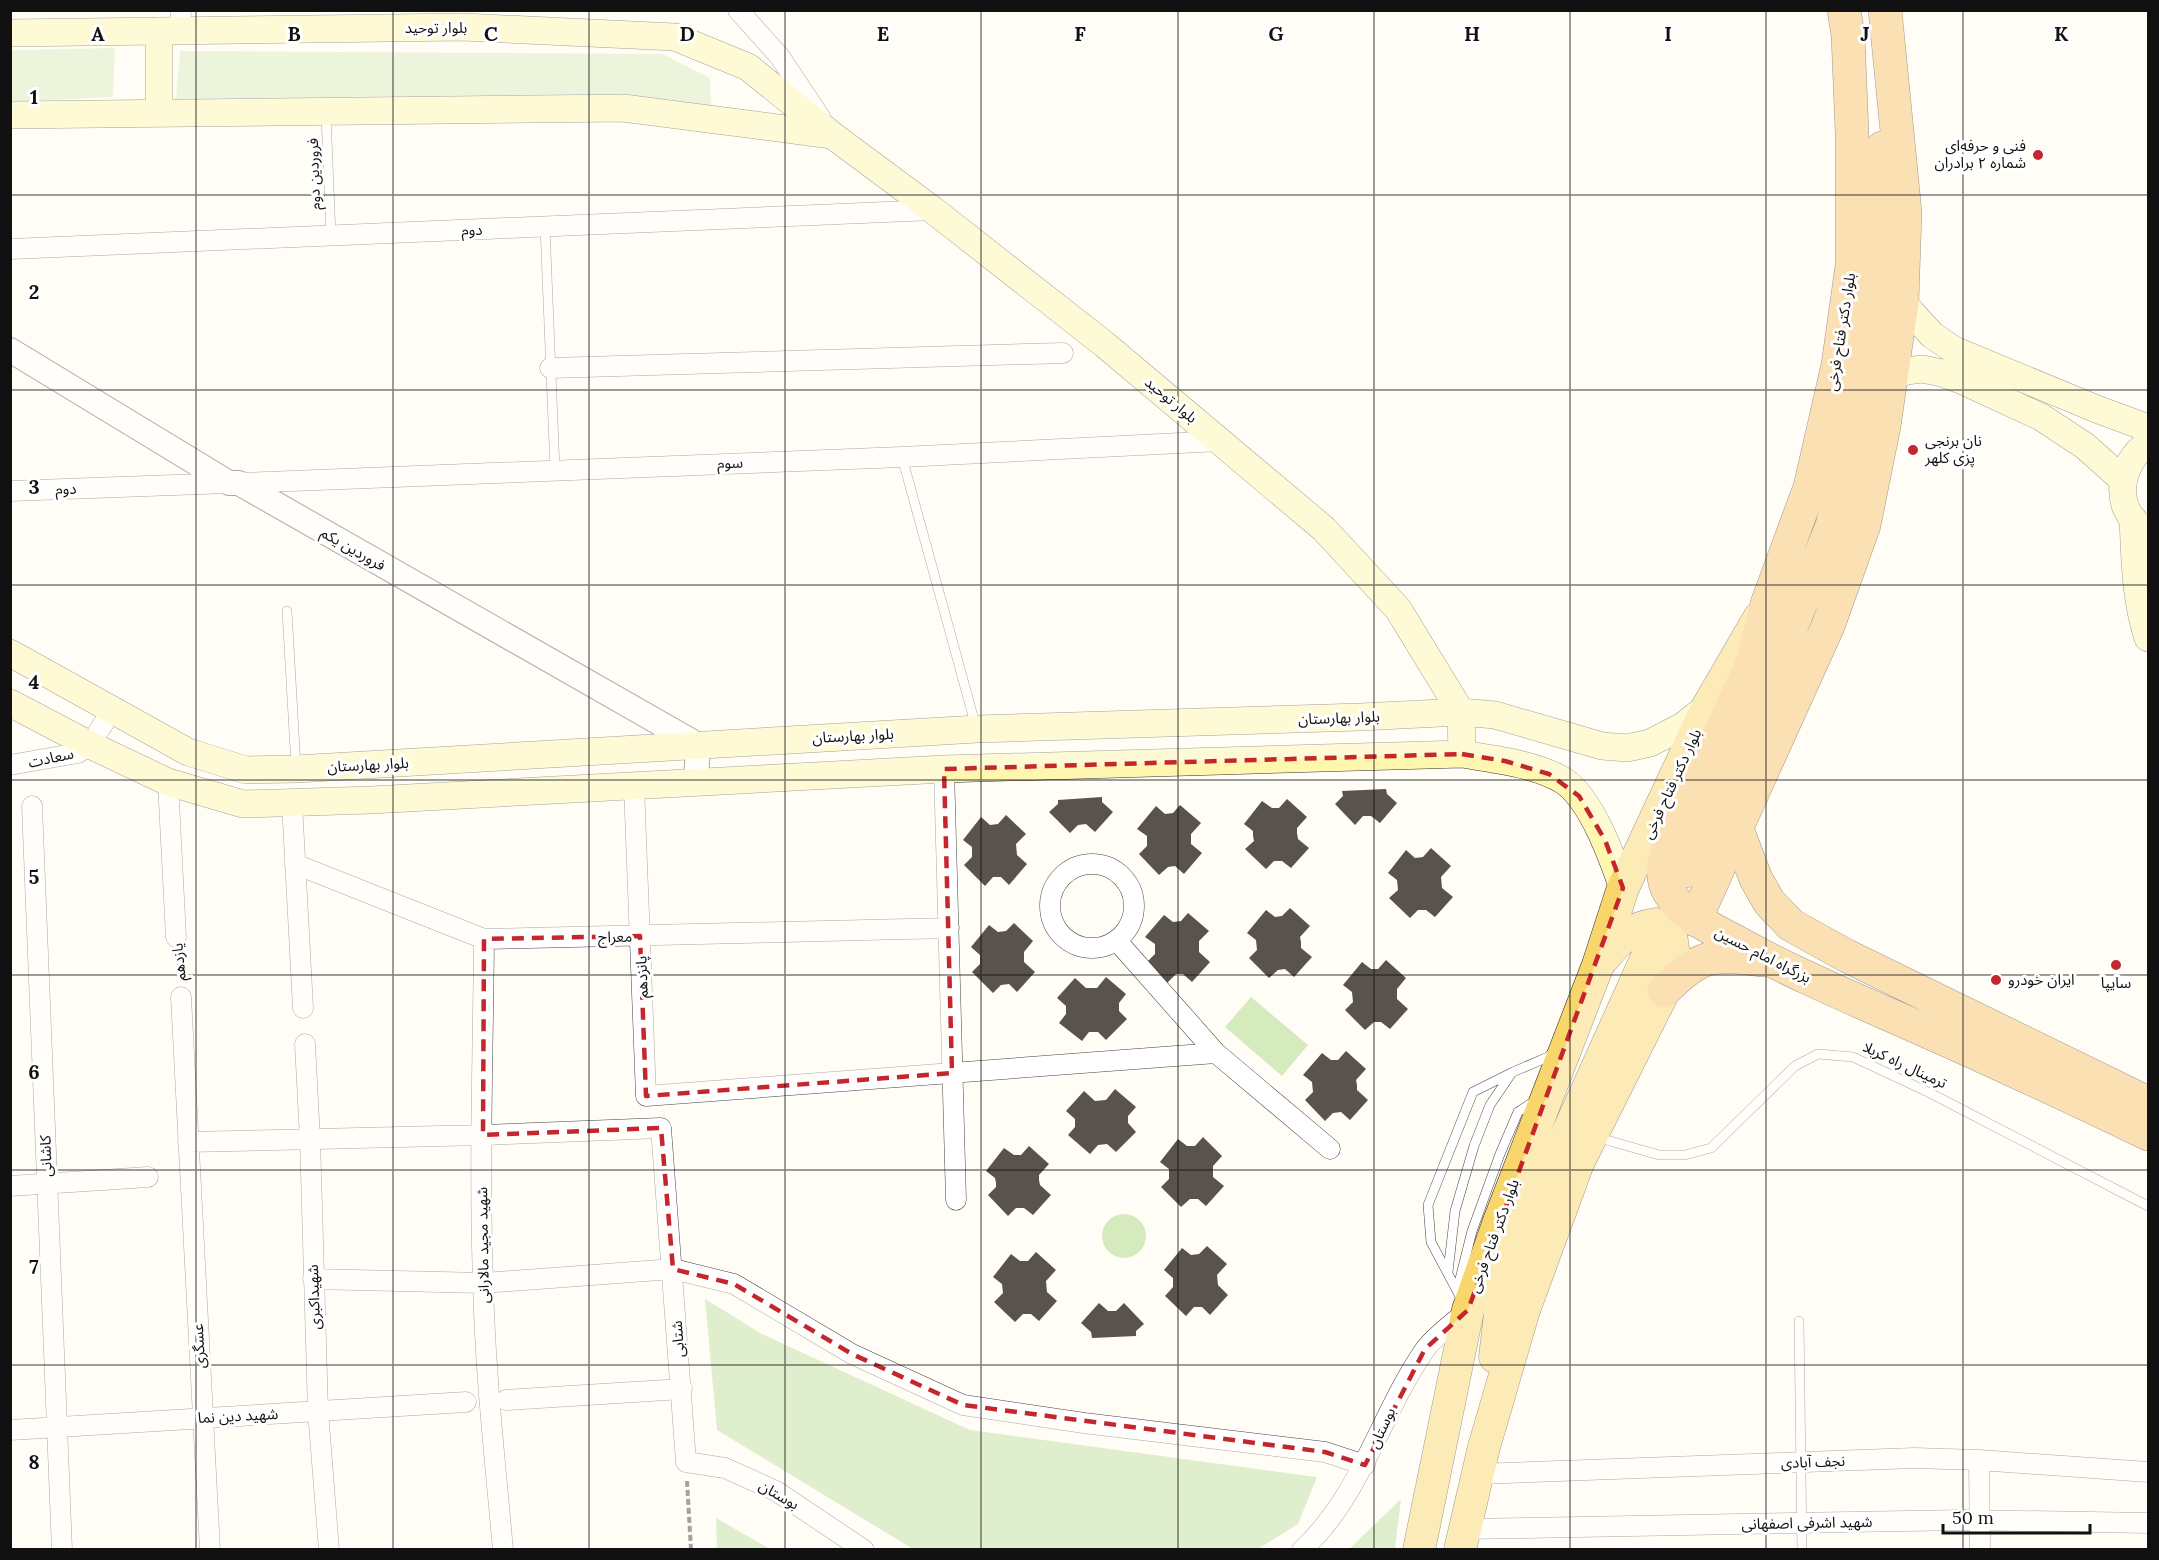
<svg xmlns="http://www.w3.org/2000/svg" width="2159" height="1560" font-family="Lora,'Noto Sans Arabic',serif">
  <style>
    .green { fill: #d5ebbd }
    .forest { fill: #b9dc9c }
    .building { fill: #5a524d }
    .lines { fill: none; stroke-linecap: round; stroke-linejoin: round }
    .service-casing { stroke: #444; stroke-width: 10 }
    .minor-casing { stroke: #444; stroke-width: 21 }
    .tertiary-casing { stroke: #444; stroke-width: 26 }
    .secondary-casing { stroke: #333; stroke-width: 28 }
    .primary-casing { stroke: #222; stroke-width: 33 }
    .trunk-casing { stroke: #222; stroke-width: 34 }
    .path { stroke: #333; stroke-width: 4; stroke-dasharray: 6 3; stroke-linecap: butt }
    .service { stroke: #fff; stroke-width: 9 }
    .minor { stroke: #fff; stroke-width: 20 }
    .tertiary { stroke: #fff; stroke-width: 24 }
    .secondary { stroke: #fff6b0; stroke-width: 27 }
    .primary { stroke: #f9d66b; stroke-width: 32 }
    .trunk { stroke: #f7bc64; stroke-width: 33 }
    .marked { fill: none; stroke: #c4262e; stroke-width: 4.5; stroke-dasharray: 12 8; stroke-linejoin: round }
    .grid { fill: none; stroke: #111; stroke-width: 1.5; stroke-opacity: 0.55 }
    .poi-dot { fill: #c4262e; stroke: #fff; stroke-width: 2 }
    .labels { text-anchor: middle; stroke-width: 6; stroke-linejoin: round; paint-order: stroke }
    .street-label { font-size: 15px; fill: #111; stroke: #fff }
    .poi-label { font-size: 15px; fill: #111; stroke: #fff; text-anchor: start }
    .grid-label { font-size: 20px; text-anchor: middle; font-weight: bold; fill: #111; stroke: #fff; stroke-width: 6; stroke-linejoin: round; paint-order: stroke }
  </style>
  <rect width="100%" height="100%" fill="#fffdf5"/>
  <path class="green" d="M115,48L113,97L11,102V50Z
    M180,51L663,54L710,78L711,109L595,94L176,99Z
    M1251,997L1308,1045L1282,1076L1225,1027Z
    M1102 1236a22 22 0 1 1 44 0a22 22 0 1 1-44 0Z"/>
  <path class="forest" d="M705,1299L762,1334L970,1430L1317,1477L1298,1524L1258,1549H913L717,1430Z
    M1401,1499L1395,1549H1349Z
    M716,1518L770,1549H717Z"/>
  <path class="building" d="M1386,789L1387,794L1397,803L1380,823L1371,816H1363L1355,825L1335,804L1343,796L1342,791Z
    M1102,797V802L1113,812L1095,832L1086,824L1078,825L1070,833L1049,812L1058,804V800Z
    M1287,799L1307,817L1297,828V833L1298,839L1309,848L1291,868L1282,861H1274L1266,869L1245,849L1254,841L1253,836V831L1244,824L1262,801L1272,808H1279Z
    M1180,805L1201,823L1191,834V844L1202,853L1184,874L1175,866L1168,867L1159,875L1139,854L1147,846V836L1137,829L1156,806L1165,814L1173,813Z
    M1006,815L1026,834L1016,844L1017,855L1027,864L1009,885L1001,877H993L985,886L964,865L972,857V847L963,840L981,817L990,825L998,824Z
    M1431,848L1451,866L1441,877L1442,888L1453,897L1435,917L1426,910H1418L1410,918L1389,898L1398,890L1397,880L1388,873L1406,850L1415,858L1423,857Z
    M1290,908L1310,926L1300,937L1301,942V948L1312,957L1294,977L1285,969L1278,970L1269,978L1249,958L1257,950L1256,940L1247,933L1266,910L1275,917L1282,916Z
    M1188,913L1209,931L1199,941V952L1210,962L1192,982L1183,974H1176L1167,983L1147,962L1155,954V944L1145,937L1164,915L1173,922L1181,921Z
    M1014,923L1033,941L1024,952V962L1035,972L1017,992L1009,984L1001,985L993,993L972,972L980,964V955L971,947L989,925L998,932L1006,931Z
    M1386,960L1406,978L1397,989V999L1408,1009L1390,1029L1381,1022H1374L1365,1030L1345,1010L1353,1002L1352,992L1343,985L1362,962L1371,969H1378Z
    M1106,977L1126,994L1119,1003V1011L1127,1019L1106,1040L1098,1032H1089L1082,1041L1059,1023L1066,1014V1006L1057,998L1075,978L1086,988H1097Z
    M1346,1051L1366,1069L1356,1080L1357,1085V1090L1368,1100L1350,1120L1341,1112L1333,1113L1325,1121L1305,1100L1313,1092L1312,1082L1303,1075L1322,1053L1331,1060H1338Z
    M1115,1089L1136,1107L1128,1116V1123L1136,1132L1116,1152L1107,1144L1098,1145L1090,1154L1068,1135L1075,1127V1119L1066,1111L1084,1091L1095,1101L1106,1100Z
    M1203,1137L1222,1156L1213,1166V1177L1224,1186L1206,1206L1198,1199H1190L1181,1207L1161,1187L1169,1179V1169L1160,1162L1178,1139L1187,1146H1195Z
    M1029,1146L1049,1164L1039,1175V1180L1040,1185L1051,1195L1033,1215L1024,1208H1016L1008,1216L988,1195L996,1187V1183L995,1178L986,1171L1004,1148L1014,1155H1021Z
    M1207,1246L1227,1264L1217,1275L1218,1285L1228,1295L1210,1315L1202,1307H1194L1186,1316L1165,1296L1173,1287V1278L1164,1270L1182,1248L1191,1255L1199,1254Z
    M1036,1252L1056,1270L1046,1281L1047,1292L1057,1301L1039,1321L1031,1314H1023L1015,1322L994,1302L1003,1293L1002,1284L993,1277L1011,1254L1020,1261H1028Z
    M1099,1303L1108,1311H1116L1124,1303L1144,1324L1136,1331V1336L1092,1338L1091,1332L1081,1323Z"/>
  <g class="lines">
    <g class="service-casing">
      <path id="service" d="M326,115L331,236
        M545,227L555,470
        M902,457L976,727
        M287,611L296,767
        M1596,1137L1659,1155H1685L1711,1148L1795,1066L1818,1054L1853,1057L1928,1092L2148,1206
        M1448,1272L1455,1211L1474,1146L1490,1105L1511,1074
        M1457,1291L1472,1231L1500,1154L1518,1112L1536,1100
        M1463,1302L1431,1242L1428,1205L1473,1092L1513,1072L1548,1057L1553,1052
        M1799,1321L1802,1550"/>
    </g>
    <g class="minor-casing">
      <path id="minor" d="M738,10L780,57L820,117
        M180,30L181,10
        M10,249L933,210
        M550,368L1063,353
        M239,483L902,457L1220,441
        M10,491L229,483
        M10,765L78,753L90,745L112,710
        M944,769L956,1200
        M168,782L176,937
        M634,786L646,1096L1216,1053L1330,1149
        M292,803L303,1008
        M32,806L62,1550
        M1050 906a42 42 0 1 1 84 0a42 42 0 1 1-84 0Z
        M295,864L484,939L949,928
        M484,939C483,1053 479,1167 483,1281C485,1371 495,1460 503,1550
        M1117,941L1216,1053
        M181,997L210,1550
        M305,1044L310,1139L318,1411L329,1550
        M188,1142L483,1135L661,1128L686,1462L725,1468L776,1491L864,1550
        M10,1186L148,1177
        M313,1279L483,1283L673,1269L734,1284L852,1354L963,1405L1084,1423L1325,1452L1365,1465
        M506,1400L682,1389
        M10,1430L466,1402
        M1979,1460L1980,1550
        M1477,1474L1914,1458L1979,1460L2148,1472
        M1465,1529L1964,1520L2148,1523
        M1302,1550C1361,1496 1380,1415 1424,1351C1433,1337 1455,1322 1468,1310"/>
    </g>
    <g class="tertiary-casing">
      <path id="tertiary" d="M10,350L229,483H239L698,745L696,782"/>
    </g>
    <g class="secondary-casing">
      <path id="secondary" d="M10,33L463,27L675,37L748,67L832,135L933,210L1104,344L1324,529L1398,609L1461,712L1462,754
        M159,113V31
        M10,115L623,108L832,135
        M1902,302L1932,335L1954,350L2099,410L2148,428
        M1891,378L1906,371L1922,369L1942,373L1961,380L2041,417L2085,446L2123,480
        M2133,519C2135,559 2135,599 2148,638
        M2145,530C2111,509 2119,463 2148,443
        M10,653L188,752L246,770L296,769L977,729L1360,717L1461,712L1495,715L1602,746L1627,748L1650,743L1683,726L1708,706
        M10,703L90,745L168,782L243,804L371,800L944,769L1462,754C1493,759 1537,764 1564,781C1592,800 1612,857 1623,888"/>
    </g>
    <g class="primary-casing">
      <path id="primary" d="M1495,1357L1500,1314L1522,1234L1651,948
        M1419,1550L1468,1310L1498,1224L1598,965L1623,888L1708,706L1759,618
        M1460,1550L1484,1447L1524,1310L1578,1163L1664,991L1674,955L1671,935L1656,924C1628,928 1619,940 1602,960"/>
    </g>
    <g class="trunk-casing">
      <path id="trunk" d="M1844,10L1848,35L1852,133V266L1838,365L1810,487L1767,604L1752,664L1670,842C1664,859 1659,876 1670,894C1684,916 1709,927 1731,939C1799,977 1871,1006 1942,1038C2011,1069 2080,1101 2148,1134
        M1737,829L1756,879L1769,902L1791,925L1847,956L2148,1103
        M1686,871L1761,702L1832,526L1858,417L1874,306L1882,148
        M1695,920L1828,626L1864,525L1884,426L1902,302L1905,212L1885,10
        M1664,991C1698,956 1713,952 1761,960"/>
    </g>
    <path class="path" d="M178,953L180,979
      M687,1481L691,1550"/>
    <use href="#service" class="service"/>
    <use href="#minor" class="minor"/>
    <use href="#tertiary" class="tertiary"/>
    <use href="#secondary" class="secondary"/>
    <use href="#primary" class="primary"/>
    <use href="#trunk" class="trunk"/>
  </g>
  <path d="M0 0H2159V1560H0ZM1462,754L1505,761L1549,774L1579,796L1605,840L1623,888L1468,1310L1425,1349L1365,1465L1325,1452L963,1405L852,1354L734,1284L673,1269L661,1128L483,1135L484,939L640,936L646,1096L952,1073L944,769Z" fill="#fffdf5" fill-opacity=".55" fill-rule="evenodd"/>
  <path class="marked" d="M1462,754L1505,761L1549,774L1579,796L1605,840L1623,888L1468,1310L1425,1349L1365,1465L1325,1452L963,1405L852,1354L734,1284L673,1269L661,1128L483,1135L484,939L640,936L646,1096L952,1073L944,769Z"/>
  <path class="grid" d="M196,10V1550M393,10V1550M589,10V1550M785,10V1550M981,10V1550M1178,10V1550M1374,10V1550M1570,10V1550M1766,10V1550M1963,10V1550M10,195H2148M10,390H2148M10,585H2148M10,780H2148M10,975H2148M10,1170H2148M10,1365H2148"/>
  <g class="poi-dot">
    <circle cx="2038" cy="155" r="6"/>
    <circle cx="1913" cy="450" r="6"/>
    <circle cx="2116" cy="965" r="6"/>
    <circle cx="1996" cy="980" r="6"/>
  </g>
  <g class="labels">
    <g class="street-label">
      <text x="436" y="33">بلوار توحید</text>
      <text transform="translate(314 174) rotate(-92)" y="5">فروردین دوم</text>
      <text transform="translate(472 230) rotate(-2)" y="5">دوم</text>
      <text transform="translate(1841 332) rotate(-81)" y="5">بلوار دکتر فتاح فرخی</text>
      <text transform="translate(1171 400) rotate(40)" y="5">بلوار توحید</text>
      <text transform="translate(730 463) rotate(-2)" y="5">سوم</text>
      <text transform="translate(66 489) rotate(-2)" y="5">دوم</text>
      <text transform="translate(353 549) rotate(30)" y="5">فروردین یکم</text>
      <text transform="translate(1339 718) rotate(-2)" y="5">بلوار بهارستان</text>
      <text transform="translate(853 736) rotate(-3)" y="5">بلوار بهارستان</text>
      <text transform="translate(51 758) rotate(-12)" y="5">سعادت</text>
      <text transform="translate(368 765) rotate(-3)" y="5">بلوار بهارستان</text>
      <text transform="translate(1672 784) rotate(-65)" y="5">بلوار دکتر فتاح فرخی</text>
      <text transform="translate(615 937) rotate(-1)" y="5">معراج</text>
      <text transform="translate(1763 955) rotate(27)" y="5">بزرگراه امام حسین</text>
      <text transform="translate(179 962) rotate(-95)" y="5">یازدهم</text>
      <text transform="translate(642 977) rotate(-92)" y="5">پانزدهم</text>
      <text transform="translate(1905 1065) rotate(25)" y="5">ترمینال راه کربلا</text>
      <text transform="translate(46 1156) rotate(-92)" y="5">کاشانی</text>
      <text transform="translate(1494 1236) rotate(-70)" y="5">بلوار دکتر فتاح فرخی</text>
      <text transform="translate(483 1245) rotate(-91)" y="5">شهید مجید مالارانی</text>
      <text transform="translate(314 1297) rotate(-92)" y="5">شهیداکبری</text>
      <text transform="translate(678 1339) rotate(-94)" y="5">شتابی</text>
      <text transform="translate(199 1346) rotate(-93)" y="5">عسگری</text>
      <text transform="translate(238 1416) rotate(-3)" y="5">شهید دین نما</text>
      <text transform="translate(1382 1428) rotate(-65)" y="5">بوستان</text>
      <text transform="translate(1813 1462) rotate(-2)" y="5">نجف آبادی</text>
      <text transform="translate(779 1495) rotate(30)" y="5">بوستان</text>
      <text transform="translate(1807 1523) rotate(-1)" y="5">شهید اشرفی اصفهانی</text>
    </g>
    <g class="poi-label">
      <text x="2026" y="151" text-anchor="end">فنی و حرفه‌ای<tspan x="2026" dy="17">شماره ۲ برادران</tspan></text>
      <text x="1925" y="446">نان برنجی<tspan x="1925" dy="17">پزی کلهر</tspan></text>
      <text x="2008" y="985">ایران خودرو</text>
      <text x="2116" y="988" text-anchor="middle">سایپا</text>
    </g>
  </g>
  <g class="grid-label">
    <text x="98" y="41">A</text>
    <text x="294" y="41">B</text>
    <text x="491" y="41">C</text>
    <text x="687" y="41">D</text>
    <text x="883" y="41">E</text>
    <text x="1080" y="41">F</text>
    <text x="1276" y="41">G</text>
    <text x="1472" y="41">H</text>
    <text x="1668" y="41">I</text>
    <text x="1865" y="41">J</text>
    <text x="2061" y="41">K</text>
    <text x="34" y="104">1</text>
    <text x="34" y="299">2</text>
    <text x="34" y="494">3</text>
    <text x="34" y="689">4</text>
    <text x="34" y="884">5</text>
    <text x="34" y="1079">6</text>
    <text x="34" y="1274">7</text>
    <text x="34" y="1469">8</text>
  </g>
  <rect width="2159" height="1560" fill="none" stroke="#111111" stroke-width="24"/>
  <path d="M1943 1524v9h147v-9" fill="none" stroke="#111111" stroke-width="3"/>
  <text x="1952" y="1524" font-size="18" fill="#111111" stroke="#ffffff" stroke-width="4.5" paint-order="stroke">50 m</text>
</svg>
